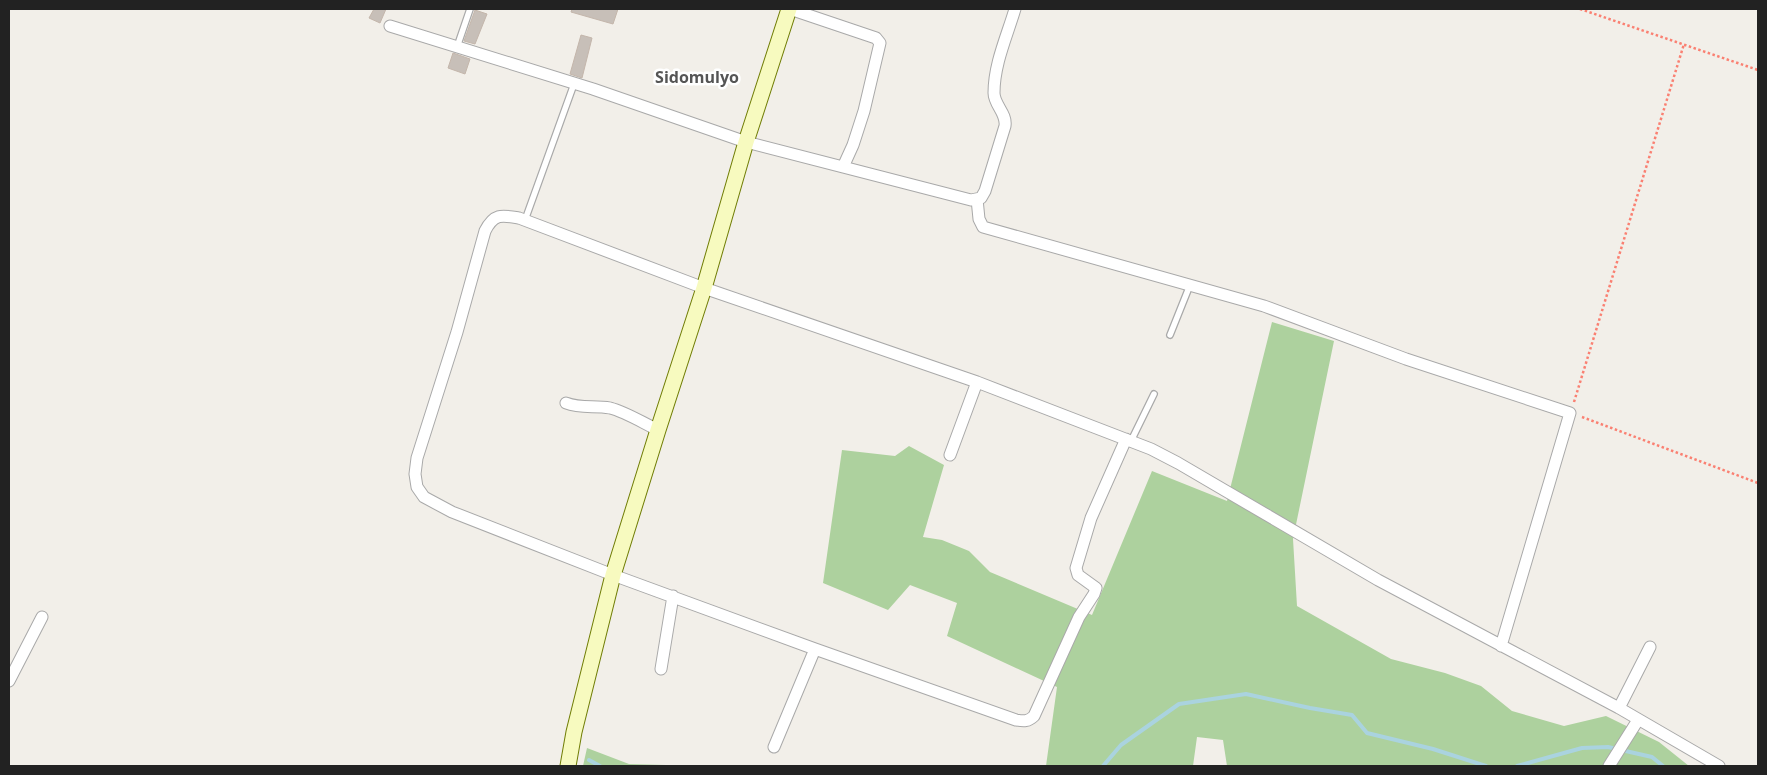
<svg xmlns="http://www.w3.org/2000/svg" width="1767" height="775" font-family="'Open Sans',sans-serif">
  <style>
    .forest { fill: #add19e }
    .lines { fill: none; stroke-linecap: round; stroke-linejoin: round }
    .stream { stroke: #aad3df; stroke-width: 4 }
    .building { fill: #c7bfb8; stroke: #c4b6ab }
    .lane-casing { stroke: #a9a9a9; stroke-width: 8 }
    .street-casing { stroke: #a9a9a9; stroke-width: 13 }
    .secondary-casing { stroke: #707d05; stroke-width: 17 }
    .path { stroke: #fa8072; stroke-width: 2.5; stroke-dasharray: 2.5 2.5; stroke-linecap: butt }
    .lane { stroke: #fff; stroke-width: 5.5 }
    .street { stroke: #fff; stroke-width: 11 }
    .secondary { stroke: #f7fabf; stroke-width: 15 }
    .labels { text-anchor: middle; stroke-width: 5; stroke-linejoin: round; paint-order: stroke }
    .quarter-label { font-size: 16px; font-weight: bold; fill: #555; stroke: #fff }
  </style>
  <rect width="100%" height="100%" fill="#f2efe9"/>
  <path class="forest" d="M1272,322L1334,341L1293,539L1297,606L1391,659L1445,673L1481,686L1512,711L1564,726L1606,716L1659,742L1689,766H1227L1223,740L1197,737L1193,766H1046L1057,687L947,636L957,603L910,585L888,610L823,583L842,450L895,456L909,446L944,465L923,537L942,540L969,551L990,572L1092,615L1152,471L1227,501Z
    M587,748L629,764L703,766H583Z"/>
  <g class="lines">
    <path class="stream" d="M589,760L600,766
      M1103,766L1121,745L1179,704L1246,694L1310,708L1352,715L1367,733L1433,749L1486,766
      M1517,766L1582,748L1608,747L1652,757L1663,766"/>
  </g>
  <path class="building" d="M374,9H386L380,23L369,18Z
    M572,9H618L613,24L571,12Z
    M475,10L487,14L475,44L464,41Z
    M581,35L592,38L582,78L570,74Z
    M453,53L470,59L465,74L448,68Z"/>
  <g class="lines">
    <g class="lane-casing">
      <path id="lane" d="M457,47L470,9
        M525,220L574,84
        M1170,335L1190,285
        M1131,441L1154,394"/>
    </g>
    <g class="street-casing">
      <path id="street" d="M390,26L593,89L746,142L843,167L853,145L864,111L880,43L876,38L790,9
        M843,167L971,200L981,198L985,191L1005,126C1007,113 994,105 994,93C994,64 1007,36 1015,9
        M977,199L979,219L983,227L1264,306L1406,359L1570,413L1501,646
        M566,403C581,409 595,405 610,408C626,412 643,423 658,430
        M1126,439L1091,518L1076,568L1078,575L1096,588L1094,594L1079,617L1034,716C1028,722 1023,721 1016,720L815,649L613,575L452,512L424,497L417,487L415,474L417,458L457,332L485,231C494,213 502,215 519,218L704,288L977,382L1151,449L1178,463L1378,580L1619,708L1719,766
        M950,455L977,382
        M661,669L673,596
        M9,681L42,617
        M1619,708L1650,647
        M774,747L815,649
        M1609,766L1638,720"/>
    </g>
    <g class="secondary-casing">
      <path id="secondary" d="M568,766L574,732L613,575L658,430L704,288L746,142L789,9"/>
    </g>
    <path class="path" d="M1580,9L1758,70
      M1574,402L1684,44
      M1582,417L1758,483"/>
    <use href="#lane" class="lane"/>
    <use href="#street" class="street"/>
    <use href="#secondary" class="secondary"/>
  </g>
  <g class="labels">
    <g class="quarter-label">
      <text x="697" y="83">Sidomulyo</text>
    </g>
  </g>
  <rect width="1767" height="775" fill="none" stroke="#222222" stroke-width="20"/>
</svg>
